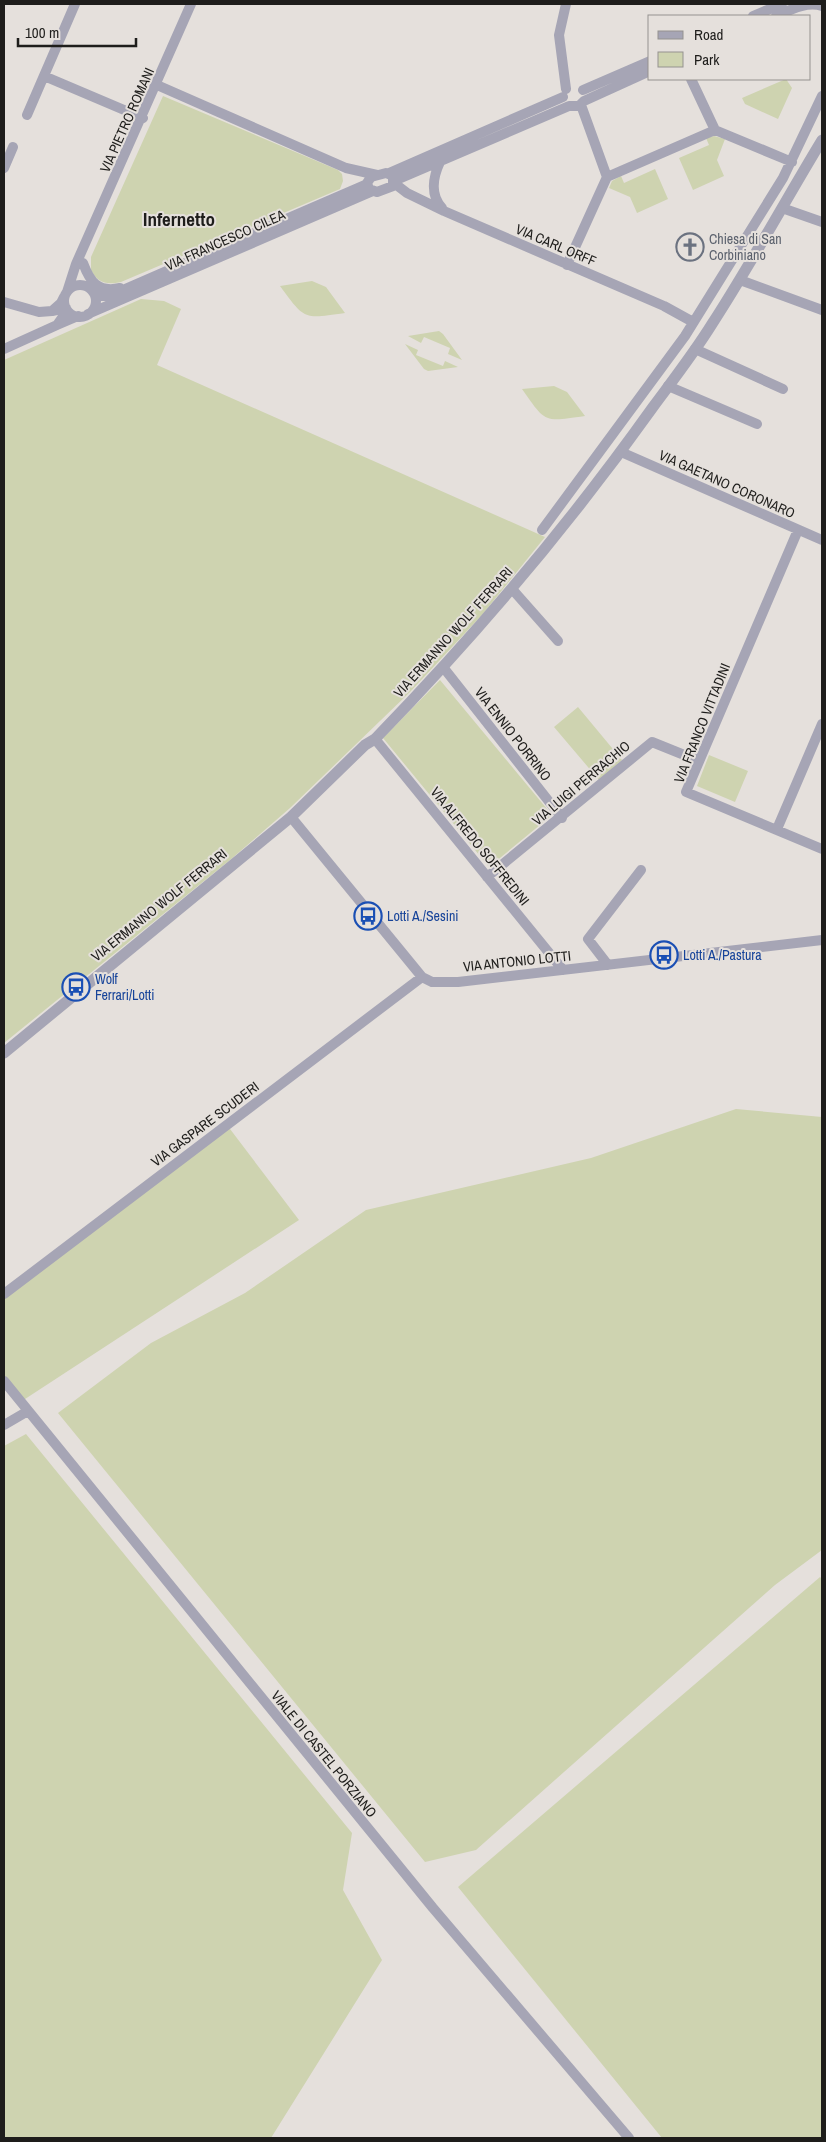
<svg xmlns="http://www.w3.org/2000/svg" width="826" height="2142" font-family="'Archivo Narrow',sans-serif">
  <style>
    .green { fill: #ced3b0 }
    .lines { fill: none; stroke-linecap: round; stroke-linejoin: round }
    .minor { stroke: #a6a5b5; stroke-width: 10 }
    .tertiary { stroke: #a6a5b5; stroke-width: 11 }
    .labels { text-anchor: middle; stroke-width: 4; stroke-linejoin: round; paint-order: stroke }
    .street-label { font-size: 14px; fill: #1e1d1b; stroke: #e5e0dc }
    .worship-label { font-size: 14px; fill: #5b616d; stroke: #e5e0dc; text-anchor: start }
    .transit-label { font-size: 14px; fill: #164399; stroke: #e5e0dc; text-anchor: start }
    .district-label { font-size: 19px; font-weight: bold; fill: #1e1d1b; stroke: #e5e0dc }
  </style>
  <rect width="100%" height="100%" fill="#e5e0dc"/>
  <path class="green" d="M786,79L792,88L778,119L745,104L742,98Z
    M163,96L338,170L342,174L343,181L340,189L121,282C106,285 98,283 91,270V257Z
    M714,136L725,139L717,160L724,176L693,190L679,158L709,145L706,138Z
    M655,169L668,199L637,213L630,197L609,188L612,181L621,176L624,183Z
    M312,281L326,287L345,313C303,319 305,320 280,286Z
    M141,299L164,301L181,309L157,365L545,537L482,615L410,692L290,808L230,860L4,1043V360Z
    M439,331L443,334L462,360L448,354L450,348L424,337L421,343L408,336Z
    M405,344L418,350L416,355L443,366L445,361L458,367L428,371L424,369Z
    M554,386L567,392L585,416C543,422 546,423 522,389Z
    M440,680L552,815L489,867L383,738Z
    M578,707L622,760L599,780L554,727Z
    M709,755L748,771L735,802L697,786Z
    M736,1109L822,1117V1550L775,1585L476,1850L425,1862L58,1413L151,1343L245,1293L366,1210L591,1158Z
    M227,1125L299,1220L22,1401L4,1380V1294Z
    M26,1434L352,1833L343,1890L382,1960L271,2138H4V1446Z
    M820,1577L822,1579V2138H662L458,1887Z"/>
  <g class="lines">
    <path class="minor" d="M753,16L782,4
      M776,16C790,10 807,1 822,6
      M44,76L143,118
      M691,79L715,130L792,162
      M157,85L346,168L377,175
      M566,89L559,35L566,4
      M583,90L650,61
      M27,115L75,4
      M440,162C433,177 430,195 442,208
      M4,168L13,147
      M386,173L393,176V186L377,192L369,189L367,183L371,177Z
      M389,173L563,97
      M607,177L715,130
      M394,181L569,106H579L584,101L650,71
      M394,183L407,193L444,211L664,306L693,322
      M782,208L822,222
      M83,263C90,282 98,293 120,288
      M567,265L607,177L581,105
      M740,280L822,310
      M64 301a16 16 0 1 1 32 0a16 16 0 1 1-32 0Z
      M67,292L76,264L191,4
      M93,292L99,296H109L367,184
      M64,297L61,303L52,311L66,308L64,315L57,325L78,316
      M4,302L39,312L52,311
      M88,314L373,191
      M4,349L57,325
      M695,349L783,389
      M668,386L757,424
      M621,452L822,540
      M542,530L685,336L783,178L822,96
      M798,530L686,792L822,849
      M512,589L558,641
      M443,667L562,818
      M375,739L563,970
      M291,817L422,977L432,982H458L822,940
      M777,829L822,724
      M487,877L652,742L699,761
      M608,965L588,939L641,870
      M4,1294L422,977
      M4,1381L433,1908L629,2138
      M4,1425L28,1411"/>
    <path class="tertiary" d="M4,1053L291,817L365,745L375,739C476,635 569,525 653,407C673,380 694,353 712,324C751,264 785,201 822,140"/>
  </g>
  <defs>
    <g id="church-ring" transform="scale(1.4375)"><circle r="9.5" fill="#e5e0dc" stroke="#6b7280" stroke-width="1.5"/><path d="M-1.2-6h2.4v3.5h3.3v2.4h-3.3V6h-2.4V-.1h-3.3v-2.4h3.3Z" fill="#6b7280"/></g>
    <g id="bus-ring" transform="scale(1.4375)"><circle r="9.5" fill="#e5e0dc" stroke="#1a4fb4" stroke-width="1.5"/><path d="M-5-6H5V4H4V6H2V4H-2V6H-4V4H-5ZM-3.5-4V0h7V-4ZM-3.5 1.2v1.5H-2V1.2ZM2 1.2v1.5H3.5V1.2Z" fill="#1a4fb4"/></g>
  </defs>
  <g fill-rule="evenodd">
    <use href="#church-ring" x="690" y="247"/>
    <use href="#bus-ring" x="368" y="916"/>
    <use href="#bus-ring" x="664" y="955"/>
    <use href="#bus-ring" x="76" y="987"/>
  </g>
  <g class="labels">
    <g class="street-label">
      <text transform="translate(127 120) rotate(-66)" y="5">VIA PIETRO ROMANI</text>
      <text transform="translate(225 240) rotate(-24)" y="5">VIA FRANCESCO CILEA</text>
      <text transform="translate(556 245) rotate(23)" y="5">VIA CARL ORFF</text>
      <text transform="translate(727 484) rotate(24)" y="5">VIA GAETANO CORONARO</text>
      <text transform="translate(453 632) rotate(-48)" y="5">VIA ERMANNO WOLF FERRARI</text>
      <text transform="translate(702 723) rotate(-68)" y="5">VIA FRANCO VITTADINI</text>
      <text transform="translate(513 734) rotate(52)" y="5">VIA ENNIO PORRINO</text>
      <text transform="translate(581 783) rotate(-40)" y="5">VIA LUIGI PERRACHIO</text>
      <text transform="translate(480 846) rotate(51)" y="5">VIA ALFREDO SOFFREDINI</text>
      <text transform="translate(159 905) rotate(-39)" y="5">VIA ERMANNO WOLF FERRARI</text>
      <text transform="translate(517 961) rotate(-6)" y="5">VIA ANTONIO LOTTI</text>
      <text transform="translate(205 1124) rotate(-37)" y="5">VIA GASPARE SCUDERI</text>
      <text transform="translate(324 1754) rotate(51)" y="5">VIALE DI CASTEL PORZIANO</text>
    </g>
    <g class="worship-label">
      <text x="709" y="244">Chiesa di San<tspan x="709" dy="16">Corbiniano</tspan></text>
    </g>
    <g class="transit-label">
      <text x="387" y="921">Lotti A./Sesini</text>
      <text x="683" y="960">Lotti A./Pastura</text>
      <text x="95" y="984">Wolf<tspan x="95" dy="16">Ferrari/Lotti</tspan></text>
    </g>
    <g class="district-label">
      <text x="179" y="226">Infernetto</text>
    </g>
  </g>
  <rect width="826" height="2142" fill="none" stroke="#1e1d1b" stroke-width="10"/>
  <rect x="648" y="15" width="162" height="65" fill="#e5e0dc" stroke="#95928f"/>
  <rect x="658" y="31" width="25" height="8" fill="#a6a5b5" stroke="#95928f"/>
  <text x="694" y="40" font-size="15" fill="#1e1d1b">Road</text>
  <rect x="658" y="52" width="25" height="15" fill="#ced3b0" stroke="#95928f"/>
  <text x="694" y="65" font-size="15" fill="#1e1d1b">Park</text>
  <path d="M18 38v8h118v-8" fill="none" stroke="#1e1d1b" stroke-width="2.5"/>
  <text x="25" y="38" font-size="15" fill="#1e1d1b" stroke="#e5e0dc" stroke-width="4" paint-order="stroke">100 m</text>
</svg>
